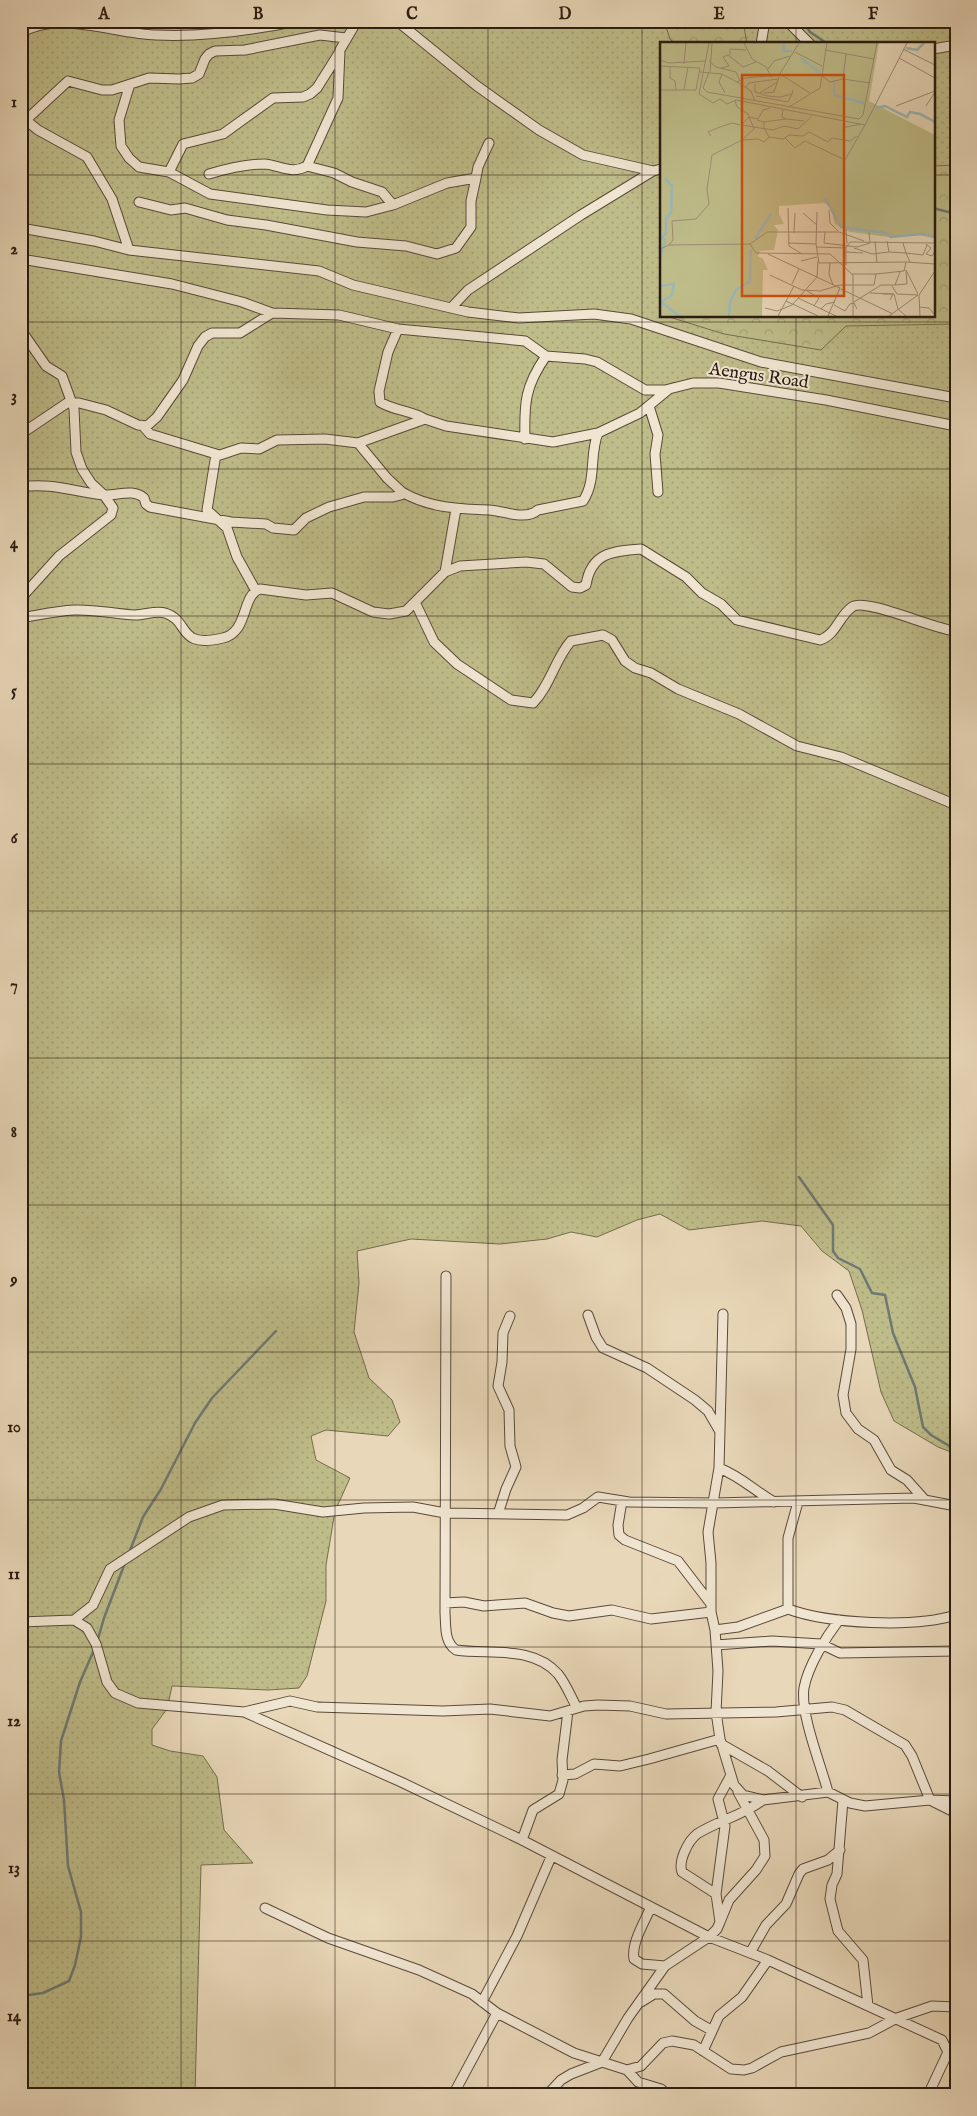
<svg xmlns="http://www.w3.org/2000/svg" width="977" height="2116" font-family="'IM FELL English',serif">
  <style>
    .grass { fill: url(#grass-dots); stroke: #746c4c; fill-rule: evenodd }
    .forest { fill: url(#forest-crowns); stroke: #746c4c }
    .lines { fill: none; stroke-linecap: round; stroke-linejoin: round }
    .stream { stroke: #6e7975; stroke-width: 2.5 }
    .street-casing { stroke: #5a4a3a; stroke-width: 11 }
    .street { stroke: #f0e5d1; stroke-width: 9 }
    .grid { fill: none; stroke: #2a1b10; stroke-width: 1; stroke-opacity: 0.55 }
    .labels { text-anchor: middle; stroke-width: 4; stroke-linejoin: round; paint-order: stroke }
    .street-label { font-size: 18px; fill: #2a1b10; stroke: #f0e5d1 }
    .inset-river { fill: none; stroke: #9bb7b9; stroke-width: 2.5 }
    .inset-road { fill: none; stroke: #9c8c75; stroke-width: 1 }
    .view { fill: #cc500d; fill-opacity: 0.15; stroke: #cc500d; stroke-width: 2.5 }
    .inset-edge { fill: none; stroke: #2a1b10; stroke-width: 2.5 }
    .neatline { fill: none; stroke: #2a1b10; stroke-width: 2 }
    .grid-label { font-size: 16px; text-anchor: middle; font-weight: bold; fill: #2a1b10 }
  </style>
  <defs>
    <pattern id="grass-dots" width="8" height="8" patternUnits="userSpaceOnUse" patternTransform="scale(1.25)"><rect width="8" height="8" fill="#bebc89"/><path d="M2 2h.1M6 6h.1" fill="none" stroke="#a3a175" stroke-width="1.8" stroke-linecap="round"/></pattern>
    <pattern id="forest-crowns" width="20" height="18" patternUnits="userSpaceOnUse" patternTransform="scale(1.25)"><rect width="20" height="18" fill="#bebc89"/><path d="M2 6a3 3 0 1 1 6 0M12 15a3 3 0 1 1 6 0" fill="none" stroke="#a3a175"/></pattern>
  </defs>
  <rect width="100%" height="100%" fill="#e8d7b8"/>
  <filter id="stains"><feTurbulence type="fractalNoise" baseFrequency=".004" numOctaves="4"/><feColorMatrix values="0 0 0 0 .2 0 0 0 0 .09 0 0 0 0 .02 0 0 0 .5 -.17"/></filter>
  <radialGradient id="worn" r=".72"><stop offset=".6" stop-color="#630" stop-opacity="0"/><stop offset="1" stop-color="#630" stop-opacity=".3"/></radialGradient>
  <path class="grass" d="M21,21H956V1454L938,1447L894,1421L881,1392L862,1310L849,1271L822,1251L801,1226L762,1221L689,1230L660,1214L637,1220L597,1237L571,1232L547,1239L500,1244L411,1239L357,1251L359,1283L354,1332L369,1378L392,1400L400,1422L388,1436L326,1430L311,1436L316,1460L350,1478L335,1511L326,1565V1601L307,1676L299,1688L268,1690L172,1686L167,1709L152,1729V1745L170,1751L203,1756L217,1777L224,1830L253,1863L201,1865L195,2095H21ZM661,44H933V316H661Z"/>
  <path class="forest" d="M664,21H743L747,44H675L670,39Z
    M956,165V324L846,326L821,350L724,334L666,316H933V166Z"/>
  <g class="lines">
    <path class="stream" d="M803,21L810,32L828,44
      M933,208L956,214
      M799,1177L833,1225V1251L838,1258L860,1269L872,1293L885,1295L893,1333L915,1387L923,1427L931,1435L956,1450
      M129,1553L143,1517L161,1489L195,1423L212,1398L276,1331
      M97,1642L104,1618L125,1563
      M21,1996L43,1993L69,1981L75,1965L81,1937V1912L68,1866L64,1800L59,1772L61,1741L80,1682L94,1650"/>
    <g class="street-casing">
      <path id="street" d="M397,21L477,86L539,130L583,155L653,171
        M787,21L810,44
        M21,33C58,10 115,34 156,35C200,37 254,30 297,21
        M761,44L765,21
        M933,49L956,45
        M130,84L119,120L121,146L129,158L139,167L169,172L210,194L327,210L366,212L393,205L447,183L476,178L478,167L489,143
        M22,117L38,130L87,157L112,199L129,250
        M26,120L68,81L102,90H112L149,78L179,79L192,78L199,74L205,59L209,54L215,51L245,50L320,35L346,38
        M307,166L334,173L352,182L382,192L393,205
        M169,172L183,144L223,134L273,98L303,97L310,94L317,88L339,53
        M209,174C226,169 246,164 264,164C280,165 291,175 307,166L338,98L340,50L357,21
        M139,202L171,210L185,208L227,220L266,225L357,242L406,246L437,254L456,248L471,227V201L476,178
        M21,228L94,241L129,250L319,271L353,285L468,312L519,318L594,314L631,319L761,362L956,398
        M21,259L172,284L242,302L272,313L339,315L398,329L525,341L546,356L585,359L597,362L645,390H665L693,383H719L826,400L956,426
        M451,308L468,290L581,215L653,171L661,169
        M21,330L46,366L62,376L74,409L76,452L82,469L91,483L104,495L113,508L111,515L59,556L21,598
        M649,406L658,435L655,454L658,492
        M425,419L446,426L553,442L598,433
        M143,426L150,434L216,454L207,510L227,528L237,557L256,591
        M21,434L67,403H79L106,410L138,425L147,426L157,417L183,380L198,346L205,337L212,333H240L272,313
        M525,439C524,403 525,386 546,356
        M358,443L387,478L402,492
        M216,454L220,455L241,448L259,449L277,440L325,439L358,443L425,419C411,410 394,411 380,402L379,391L388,352L398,329
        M21,487C50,482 75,492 103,495C117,496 133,488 144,498L146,504L150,507L231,522L266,524L273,528L294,530L306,518L329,507L364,497H393L401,495L402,492C429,508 459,509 489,510C505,511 525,521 538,510L583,501C597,480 589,455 598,433L640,413L669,389
        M954,538L956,536
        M445,572L456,509
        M415,602L434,642L457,664L511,700L533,703C550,686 555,659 571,641L603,635L612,640L625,661L635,668L651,673L678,689L739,714L797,746L841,757L956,805
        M21,618C39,615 56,611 74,610C94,609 115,614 135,615C145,615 156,610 165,613C191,621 176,649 223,638C249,632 241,595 260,589L306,595L332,593L373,612L389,614L406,611L445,572L460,566L526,562L544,564L572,587L580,588L586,585C591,553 612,551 641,549L686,577L702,593L721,604L737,620L820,640C836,635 839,616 852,607C865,597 935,630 956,631
        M446,1276L445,1613C446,1626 444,1642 456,1650C489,1655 533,1645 558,1674C566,1684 571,1697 577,1708
        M837,1295L846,1308L851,1324V1349L843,1395L846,1413L858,1429L874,1440L891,1470L907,1480L924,1499
        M723,1314L719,1468L708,1532L711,1563V1612L715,1630L718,1671L716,1712L720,1739L734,1785L743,1795L763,1800L828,1792L850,1803L865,1806L930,1800L956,1801
        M588,1315L596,1337L603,1348L647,1368L695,1400L708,1411L719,1430
        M719,1468C740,1476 755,1491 774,1502
        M622,1501L618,1525L619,1535L625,1540L678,1561L711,1604
        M798,1502L788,1538V1609C829,1624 914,1628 956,1615
        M498,1514L506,1489L516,1467L510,1446L509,1410L498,1386L502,1362L503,1333L510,1316
        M445,1603L464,1602L484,1606L525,1603L553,1613L569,1616L612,1610L651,1619L711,1612
        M74,1620L93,1605L110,1569L189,1517L223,1505L274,1504L323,1512L364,1508L413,1507L445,1513L567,1515L583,1508L598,1497L629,1502L714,1503L914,1498L956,1506
        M21,1622L74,1620L87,1628L96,1644L107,1682L115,1693L138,1703L244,1712L290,1701L317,1707L443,1711L490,1709L550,1716L584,1706L598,1705L630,1706L666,1714L776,1712L832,1707L845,1710L905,1745L912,1756L930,1800L956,1813
        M715,1630L738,1627L788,1609
        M716,1645L772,1641L821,1644L840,1653L956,1651
        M244,1712L401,1782L522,1840L709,1937L768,1960L942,2040L948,2052L928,2095
        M721,1744L768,1771L802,1797
        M562,1775L575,1774L594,1764L620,1766L649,1759L720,1739
        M828,1792C821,1765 800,1714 804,1688C808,1666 826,1637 839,1620
        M843,1800L837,1874L832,1885L830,1899L838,1931L863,1960L868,2006
        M522,1840L533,1810L559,1794L563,1780L562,1760L568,1711
        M716,1894L682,1872C678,1861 688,1841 697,1834C717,1821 742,1816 763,1800
        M651,1907C645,1921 631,1943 634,1959L642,1964L665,1966
        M265,1908L328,1938L419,1970L472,1994L497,2013L574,2053L627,2070L641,2066L663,2043L672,2041L694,2045L731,2069L744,2070L752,2068L781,2052L869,2033L897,2018L932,2006L956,2007
        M720,1922L729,1900L756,1870L765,1856L764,1840L738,1792
        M750,1953L766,1925L786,1904L799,1874L803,1869L828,1860L840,1850
        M482,2002L517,1936L551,1857
        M641,2002L654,1994H664L695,2021L711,2030
        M703,2051L719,2016L742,1997L768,1960
        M627,2070L638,2082L661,2089L668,2095
        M453,2095L497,2013
        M547,2095L561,2080L571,2074L602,2062L628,2018L665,1966L709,1937L717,1929L720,1922L716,1894L725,1826L718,1799L731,1775"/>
    </g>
    <use href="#street" class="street"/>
  </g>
  <path class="grid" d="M181,21V2095M335,21V2095M488,21V2095M642,21V2095M796,21V44M21,175H661M933,175H956M796,316V2095M21,322H956M21,469H956M21,616H956M21,764H956M21,911H956M21,1058H956M21,1205H956M21,1352H956M21,1500H956M21,1647H956M21,1794H956M21,1941H956"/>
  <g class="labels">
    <g class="street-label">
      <text transform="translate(759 375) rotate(8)" y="6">Aengus Road</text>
    </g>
  </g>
  <g transform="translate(660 42)">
    <rect width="275" height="275" fill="#e8d7b8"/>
    <path d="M0,1H219L209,59L275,93V196L260,193L229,195L190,190L175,182L171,166L165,161L119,164V172L124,182L114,183L118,188L114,208L100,209L98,214L103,217L108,228H103L102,274H0Z" fill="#bebc89"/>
    <path d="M119,1H127L124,8L127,10L136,7L131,12H122L123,17L119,18L117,11L112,9L91,13L101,5ZM134,14L154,21L160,40L156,41L150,31L138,30L129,24ZM174,40L176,50L188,49L186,54L193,57V53L202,55L205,42H208L203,67L184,63L183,67L168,70L149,65L172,59L170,42Z" fill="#bebc89"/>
    <path class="inset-river" d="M124,1L123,9H132M246,6L257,8L264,1M141,16L160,31M174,40V53L204,61M216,66L225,64L247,75L250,70L260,72L275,80M165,156L181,185L226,191L231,195L261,192L275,195M95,197L111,172M0,217L5,199L2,195L6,191V176L11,171L12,144L5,136M0,244L14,242L12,253L1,260L19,274M69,274L70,260L76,248L90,239L91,207"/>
    <path class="inset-road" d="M49,1L39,52L53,61L60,57L67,62L76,58L205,83L247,1M84,1L92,17L106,25L112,36M243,7L275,23M165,8L214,17M135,10L162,24M70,13V7L86,8M239,16L275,36M0,18L9,21L45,19M49,19L56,25L76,30L80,39M24,22L26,1M0,24L40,26L36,48M10,25V36L15,39L16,48M61,26L69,24L63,15L68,13L83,25L96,20M108,27L114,19L130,14M40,30L62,32L77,40L91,49L95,59M49,30L43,46L47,50L199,77L203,73L217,1M50,30L52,1M62,32L59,40L65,51M120,32L150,51M162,34L170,40L183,37L210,41M183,37L186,12M77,40L85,36L119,33L139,1M95,42V50L107,54L120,55L132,52L133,48M85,46L89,41L118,37M24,47L28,25M0,48H36M100,51L117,40M104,51L114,50L119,35M96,54L128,60L132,52M236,64L275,49M266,64L275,50M129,65L160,46L167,1M110,66L103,68L98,77L89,75L81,83L113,88L124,84L138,87L152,74M126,77L144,79M97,78L104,80V86L109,95M104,80L126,77L122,75L123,67M182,89L186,85L201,82M51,94L48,90L60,85L72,81L80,83M125,96L135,106L145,99L185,118L205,83M82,98L98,97L104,100L109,95L123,97L129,93L143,94L149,90L168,100L172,96L190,99L197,94M128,166L129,204L142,212M169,168L170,181L178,189M157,170L156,202L159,221L246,220M143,171L157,183M186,187L187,202M165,190L164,201L197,205L210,201L209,190M134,191L135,171M215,199L217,221M227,199L229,210L246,211L250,220M128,201L156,202M243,201L246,211L263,213L267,203M90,202L107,190H179L204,199M266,202L271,206L266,212L272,214L275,209M9,203L13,198L12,179L36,177L49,162L47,147L52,113L82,98L94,87L88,72L77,65L75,59M157,205L186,206M194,206L212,212L229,210M0,207L9,203L90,202L96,211L170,212L193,233V274M186,210L203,211M108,212L180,246L168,274M141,219L157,215M170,221L169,232L173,243M186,223V206L190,200L275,201M246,228L258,252M192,232H216M110,233L142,248L160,249L180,243H214L216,232L244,229L246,220L275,222M132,242L139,227M235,243L247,242L246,228M232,244L237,252L258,253M181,247L233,272M147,249L159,256L154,264M210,251L234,252L238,267L246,274M223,252H233L230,258M138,256L176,274M126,259L158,274M194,260L221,243H235L240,230M174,263L185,269L190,262L194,261L197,267M259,265L269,266L275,273M105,266L117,269L132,263L157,235L158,219M161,267L166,262L175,260M118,274L134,244M229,274L258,253M260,274L259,253L275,229"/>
    <path class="view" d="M82,33H184V254H82Z"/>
    <rect width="275" height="275" class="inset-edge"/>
  </g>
  <rect width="977" height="2116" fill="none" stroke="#e8d7b8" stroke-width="55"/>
  <rect x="28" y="28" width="922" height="2060" class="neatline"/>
  <g class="grid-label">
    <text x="104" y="19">A</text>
    <text x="258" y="19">B</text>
    <text x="412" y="19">C</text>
    <text x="565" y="19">D</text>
    <text x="719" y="19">E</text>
    <text x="873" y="19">F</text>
    <text x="14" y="107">1</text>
    <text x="14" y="254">2</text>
    <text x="14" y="401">3</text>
    <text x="14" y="548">4</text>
    <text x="14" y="696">5</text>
    <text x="14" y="843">6</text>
    <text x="14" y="990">7</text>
    <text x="14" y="1137">8</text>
    <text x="14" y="1285">9</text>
    <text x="14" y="1432">10</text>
    <text x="14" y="1579">11</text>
    <text x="14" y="1726">12</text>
    <text x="14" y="1873">13</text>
    <text x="14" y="2021">14</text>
  </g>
  <rect width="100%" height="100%" filter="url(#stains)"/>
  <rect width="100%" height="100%" fill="url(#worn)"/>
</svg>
